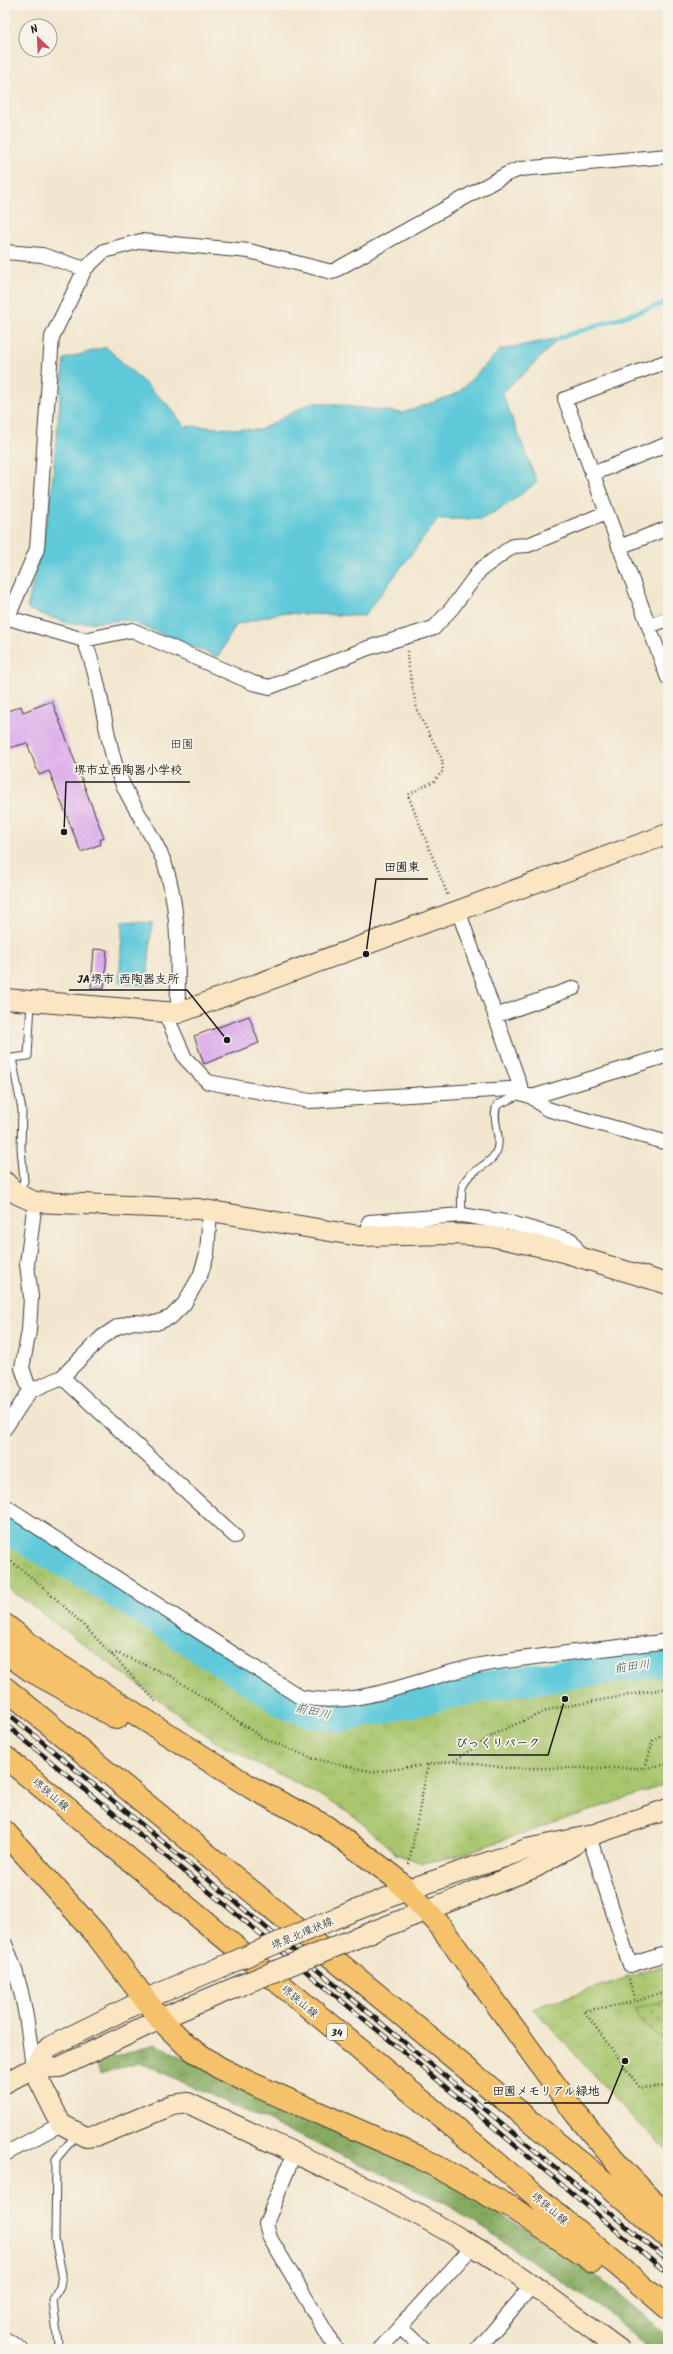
<svg xmlns="http://www.w3.org/2000/svg" width="673" height="2354" font-family="Kalam,'Klee One',sans-serif">
  <style>
    .grass { fill: url(#grass-tufts); stroke: #627145 }
    .forest { fill: url(#forest-crowns); stroke: #51643e }
    .cemetery { fill: url(#cemetery-stones); stroke: #627145 }
    .water { fill: #5ec9d9; stroke: #3d727a }
    .lines { fill: none; stroke-linecap: round; stroke-linejoin: round }
    .stream { stroke: #5ec9d9; stroke-width: 5 }
    .river { stroke: #5ec9d9; stroke-width: 30 }
    .building { fill: url(#building-hatch) }
    .lane-casing { stroke: #3c3a37; stroke-width: 9 }
    .street-casing { stroke: #3c3a37; stroke-width: 16 }
    .secondary-casing { stroke: #3c3a37; stroke-width: 22 }
    .primary-casing { stroke: #3c3a37; stroke-width: 24 }
    .path { stroke: #3c3a37; stroke-width: 2.5; stroke-dasharray: 1 3; stroke-linecap: butt }
    .lane { stroke: #fff; stroke-width: 7 }
    .street { stroke: #fff; stroke-width: 14 }
    .secondary { stroke: #fbe6c4; stroke-width: 20 }
    .primary { stroke: #f5c16b; stroke-width: 22 }
    .rail-casing { stroke: #1c1c1c; stroke-width: 4.5 }
    .rail { stroke: #f7f3e8; stroke-width: 3; stroke-dasharray: 9; stroke-linecap: butt }
    .secondary-bridge-casing { stroke: #3c3a37; stroke-width: 22; stroke-linecap: butt }
    .secondary-bridge { stroke: #fbe6c4; stroke-width: 20 }
    .labels { text-anchor: middle; stroke-width: 3.5; stroke-linejoin: round; paint-order: stroke }
    .shield { fill: #f7f3e8; stroke: #5e5c59; stroke-width: 1 }
    .shield-label { font-size: 10px; font-weight: bold; fill: #1c1c1c }
    .street-label { font-size: 11px; fill: #1c1c1c; stroke: #f7f3e8 }
    .neighbourhood-label { font-size: 12px; fill: #1c1c1c; stroke: #f7f3e8 }
    .water-label { font-size: 12px; font-style: italic; fill: #33595e; stroke: #f7f3e8 }
    .leader { fill: none; stroke: #1c1c1c; stroke-width: 1.5 }
    .callout-dot { fill: #1c1c1c; stroke: #f7f3e8; stroke-width: 1.5 }
    .callout-label { font-size: 12px; text-anchor: middle; font-weight: bold; fill: #1c1c1c; stroke: #f7f3e8; stroke-width: 3.5; stroke-linejoin: round; paint-order: stroke }
  </style>
  <defs>
    <pattern id="grass-tufts" width="24" height="20" patternUnits="userSpaceOnUse"><rect width="24" height="20" fill="#a9c66e"/><path d="M3 7l-1-3M5 7V3M7 7l1-3M15 17l-1-3M17 17v-4M19 17l1-3" fill="none" stroke="#91aa5f"/></pattern>
    <pattern id="forest-crowns" width="20" height="18" patternUnits="userSpaceOnUse"><rect width="20" height="18" fill="#86ab61"/><path d="M2 6a3 3 0 1 1 6 0M12 15a3 3 0 1 1 6 0" fill="none" stroke="#6d8a4f"/></pattern>
    <pattern id="cemetery-stones" width="16" height="16" patternUnits="userSpaceOnUse"><rect width="16" height="16" fill="#a9c66e"/><path d="M2 7V4a2 2 0 0 1 4 0v3zM10 15v-3a2 2 0 0 1 4 0v3z" fill="#91aa5f"/></pattern>
    <pattern id="building-hatch" width="6" height="6" patternUnits="userSpaceOnUse"><rect width="6" height="6" fill="#dfacf0"/><path d="M-1 1l2-2M0 6l6-6M5 7l2-2" fill="none" stroke="#bf93cd"/></pattern>
  </defs>
  <rect width="100%" height="100%" fill="#f7f3e8"/>
  <filter id="ink" filterUnits="userSpaceOnUse"><feTurbulence type="fractalNoise" baseFrequency=".025" numOctaves="2"/><feDisplacementMap in="SourceGraphic" scale="8" xChannelSelector="R" yChannelSelector="G"/><feConvolveMatrix kernelMatrix="1 2 1 2 8 2 1 2 1" color-interpolation-filters="sRGB"/></filter>
  <filter id="wash" filterUnits="userSpaceOnUse"><feTurbulence type="fractalNoise" baseFrequency=".012" numOctaves="4" result="noise"/><feDisplacementMap in="SourceGraphic" scale="16" xChannelSelector="R" yChannelSelector="G"/><feGaussianBlur stdDeviation="0.9" result="paint"/><feColorMatrix in="noise" values="0 0 0 0 0 0 0 0 0 0 0 0 0 0 0 0 0 1.4 0 .05"/><feComposite in="paint" operator="in"/></filter>
  <g filter="url(#wash)">
    <rect width="100%" height="100%" fill="#f2e6ce"/>
    <path class="grass" d="M5,1536L291,1719L351,1725L483,1694L668,1667V1784L454,1857L422,1863L396,1854L355,1817L318,1794L217,1743L5,1586Z
      M668,1964V2151L629,2114L533,2008Z"/>
    <path class="forest" d="M155,2044L454,2185L584,2265L668,2336V2349H648L604,2309L443,2202L139,2062L100,2074L96,2063Z"/>
    <path class="cemetery" d="M668,2000V2045L641,2021L634,2009Z"/>
    <path class="water" d="M559,338L532,366L502,393L537,482L508,504L482,519H438L364,616L279,613L236,625L218,657L127,620L70,624L27,609L50,506L64,359L106,347L170,407L184,426L260,430L312,402L403,413L458,393L500,350Z
      M123,921L152,923L147,985L119,982Z"/>
    <g class="lines">
      <path class="stream" d="M559,338L668,302"/>
      <path class="river" d="M5,1528L99,1582L288,1705L313,1713L342,1717L491,1685L668,1661"/>
    </g>
    <g id="blocks">
      <path class="building" d="M52,701L104,838L100,840L101,844L81,852L49,771L39,775L27,743L5,749V712L21,706L23,712Z
        M94,949L107,950L104,989L91,988Z
        M249,1016L259,1043L204,1064L194,1036Z"/>
    </g>
  </g>
  <g filter="url(#ink)">
    <use href="#blocks" fill-opacity="0" stroke="#3c3a37" stroke-width="1"/>
    <g class="lines">
      <g class="lane-casing">
        <path id="lane" d="M17,1193L24,1181L21,1148L22,1110L12,1058L28,1056L31,1003
          M462,1215C462,1207 460,1193 463,1185C469,1169 492,1166 497,1150C502,1135 491,1120 497,1105L522,1094
          M56,2349L58,2344L53,2300L60,2287L62,2274L55,2239L56,2159L77,2134"/>
      </g>
      <g class="street-casing">
        <path id="street" d="M5,252L42,255L85,269
          M668,361L565,399L668,678
          M592,474L668,444
          M619,547L668,528
          M5,617L84,640L132,630L253,683L270,687L368,648L434,628L452,608L480,570L513,546L528,545L606,513
          M8,617L37,549L52,337L85,269L104,251L141,241L249,251L332,272L507,174L520,169L668,156
          M649,626L668,619
          M84,640C101,681 103,725 116,767C126,799 152,831 164,862C181,910 177,964 178,1013
          M458,910L523,1094
          M165,1013L185,1058L208,1082L310,1101L510,1089L532,1097L547,1109L668,1143
          M495,1016L574,988
          M532,1097L668,1055
          M370,1236L369,1222L462,1215L511,1223L571,1240L582,1258
          M62,1377L235,1536
          M30,1391L22,1368L29,1331L31,1297L27,1264L35,1202
          M5,1428L30,1391L62,1377L102,1337L117,1327L133,1322L156,1323L171,1317L184,1304L200,1276L207,1254L210,1211
          M5,1506L300,1697C363,1710 425,1674 487,1664C547,1654 608,1649 668,1641
          M589,1836L630,1965L668,1953
          M5,1944C23,1984 28,2025 33,2068
          M294,2153L266,2224L270,2238L336,2349
          M5,2154L61,2124
          M400,2327L423,2349
          M5,2339L21,2349
          M380,2349L473,2246
          M478,2349L532,2286"/>
      </g>
      <g class="secondary-casing">
        <path id="secondary" d="M5,999L178,1013L668,834
          M5,1182L17,1194L35,1202L199,1209L359,1236L451,1234L490,1236L553,1249L668,1284
          M331,1920L407,1890L527,1849L589,1836L668,1809
          M354,1939L536,1867L575,1844
          M33,2068L61,2124L86,2137L100,2135L172,2105L188,2103C284,2149 382,2191 473,2246C524,2276 571,2314 619,2349
          M33,2068L49,2047L146,1999L219,1968
          M5,2083L33,2068L60,2067L160,2019L239,1986"/>
      </g>
      <g class="primary-casing">
        <path id="primary" d="M5,1625L43,1655L252,1788L325,1826L393,1876L438,1923L576,2114L624,2171L668,2217
          M5,1652L30,1670L117,1718
          M5,1688L608,2185L668,2238
          M5,1757L484,2152L668,2308
          M5,1832L95,1933L160,2019L187,2046L218,2067L248,2082L421,2158L512,2208L593,2261"/>
      </g>
      <path class="path" d="M408,651L407,658L417,710L442,759L443,771L434,781L408,795L448,896
        M5,1557C60,1596 111,1654 157,1703
        M112,1655L117,1653L171,1676L261,1737L311,1758L374,1772L454,1761L506,1768H645L668,1764
        M454,1761L496,1733L551,1709L668,1688
        M645,1768L653,1740L668,1731
        M409,1864L428,1764
        M629,1979L635,2002
        M668,1990L635,2002L584,2011L640,2088L668,2086"/>
      <use href="#lane" class="lane"/>
      <use href="#street" class="street"/>
      <use href="#secondary" class="secondary"/>
      <use href="#primary" class="primary"/>
      <g class="rail-casing">
        <path id="rail" d="M5,1711L668,2261
          M5,1724L410,2057L668,2274"/>
      </g>
      <use href="#rail" class="rail"/>
      <g class="secondary-bridge-casing">
        <path id="secondary-bridge" d="M219,1968L331,1920
          M239,1986L354,1939"/>
      </g>
      <use href="#secondary-bridge" class="secondary-bridge"/>
    </g>
  </g>
  <g class="labels">
    <rect class="shield" x="327" y="2024" width="20" height="16" rx="3"/>
    <g class="shield-label">
      <text x="337" y="2036">34</text>
    </g>
    <g class="street-label">
      <text transform="translate(51 1794) rotate(40)" y="4">堺狭山線</text>
      <text transform="translate(302 1933) rotate(-23)" y="4">堺泉北環状線</text>
      <text transform="translate(300 2001) rotate(40)" y="4">堺狭山線</text>
      <text transform="translate(550 2208) rotate(40)" y="4">堺狭山線</text>
    </g>
    <g class="neighbourhood-label">
      <text x="182" y="748">田園</text>
    </g>
    <g class="water-label">
      <text transform="translate(632 1666) rotate(-8)" y="4">前田川</text>
      <text transform="translate(313 1711) rotate(13)" y="4">前田川</text>
    </g>
  </g>
  <path class="leader" d="M64 832L66 782H190M366 954L376 879H428M227 1040L187 990H69M565 1699L548 1755H448M625 2061L608 2103H484"/>
  <g class="callout-dot">
    <circle cx="64" cy="832" r="4"/>
    <circle cx="366" cy="954" r="4"/>
    <circle cx="227" cy="1040" r="4"/>
    <circle cx="565" cy="1699" r="4"/>
    <circle cx="625" cy="2061" r="4"/>
  </g>
  <g class="callout-label">
    <text x="128" y="774">堺市立西陶器小学校</text>
    <text x="402" y="871">田園東</text>
    <text x="128" y="983">JA堺市 西陶器支所</text>
    <text x="498" y="1747">びっくりパーク</text>
    <text x="546" y="2095">田園メモリアル緑地</text>
  </g>
  <rect width="673" height="2354" fill="none" stroke="#f7f3e8" stroke-width="20"/>
  <g transform="translate(38 38) rotate(336)"><circle r="19" fill="#f7f3e8" stroke="#9f9d96"/>
  <path d="M0-3L7 15L0 10L-7 15Z" fill="#d1495b"/>
  <text y="-6" font-size="11" font-weight="bold" text-anchor="middle" fill="#1c1c1c">N</text>
  </g>
</svg>
